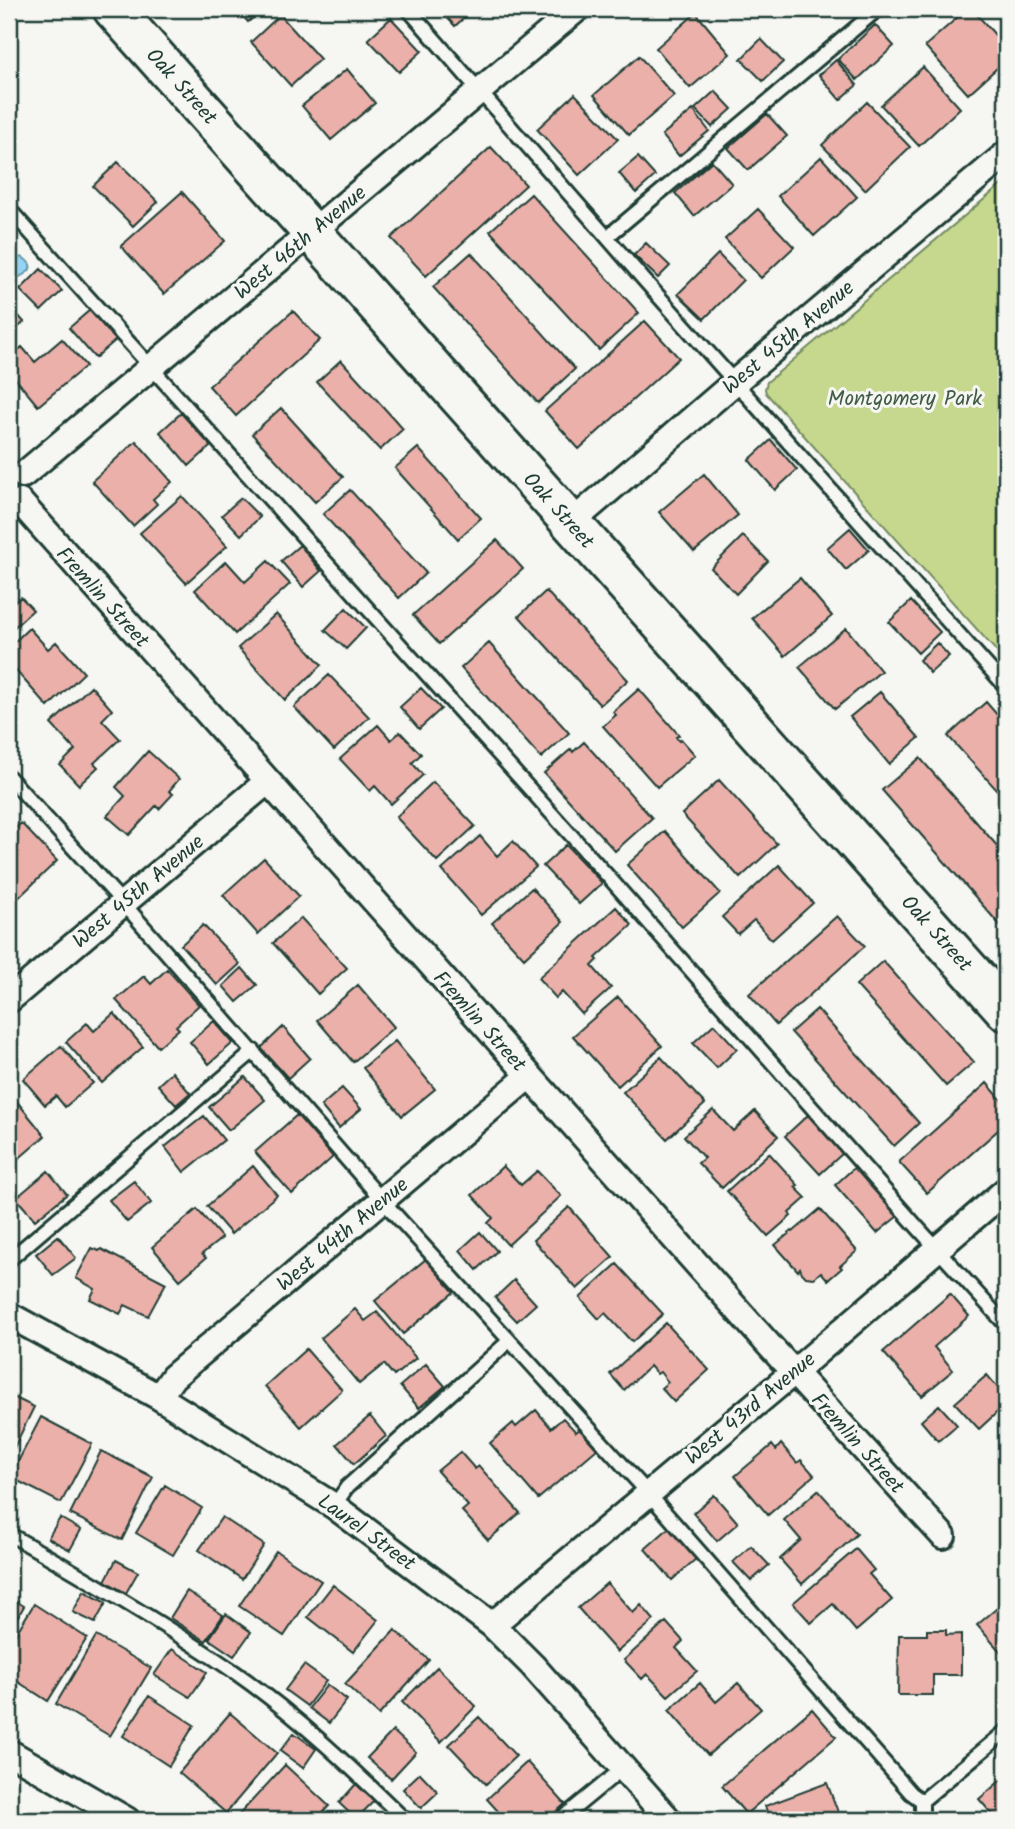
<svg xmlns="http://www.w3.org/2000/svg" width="1015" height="1829" font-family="Kalam,sans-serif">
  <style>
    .green { fill: #c6d88d; stroke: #728a60; stroke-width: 2 }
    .water { fill: #96d4f7; stroke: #6698a9; stroke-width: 2 }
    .building { fill: #ebb0a9; stroke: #1f3d34; stroke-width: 2 }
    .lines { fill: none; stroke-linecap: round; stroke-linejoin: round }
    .service-casing { stroke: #1f3d34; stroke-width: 18 }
    .minor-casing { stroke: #1f3d34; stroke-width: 30 }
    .primary-casing { stroke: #1f3d34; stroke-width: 44 }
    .service { stroke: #f6f6f2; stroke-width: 12 }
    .minor { stroke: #f6f6f2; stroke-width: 24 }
    .primary { stroke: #f6f6f2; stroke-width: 38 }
    .labels { text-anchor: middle; stroke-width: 6; stroke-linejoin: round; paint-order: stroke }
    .street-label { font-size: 21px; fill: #1f3d34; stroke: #f6f6f2 }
    .park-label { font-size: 21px; fill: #405c46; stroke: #f6f6f2 }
  </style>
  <rect width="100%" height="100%" fill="#f6f6f2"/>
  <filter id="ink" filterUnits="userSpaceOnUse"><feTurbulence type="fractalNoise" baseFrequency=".0143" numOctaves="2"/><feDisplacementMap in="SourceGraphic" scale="14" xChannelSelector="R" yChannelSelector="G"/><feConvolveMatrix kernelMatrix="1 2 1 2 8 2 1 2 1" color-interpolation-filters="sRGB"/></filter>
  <g filter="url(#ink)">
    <path class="green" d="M1006,181V662L766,393L765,389L767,382Z"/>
    <path class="water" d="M22,257C44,271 17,276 9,283V261Z"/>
    <path class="building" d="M237,9H264L248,22Z
      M439,9H474L455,26Z
      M967,9H972L1006,47V60L968,94L925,46Z
      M996,9H1006V20Z
      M696,13L730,54L690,88L656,48Z
      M280,15L320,59L291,86L251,42Z
      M391,18L422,51L399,72L368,39Z
      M875,25L894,46L857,80L838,59Z
      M761,39L783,62L763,81L741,59Z
      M639,56L674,96L629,135L594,95Z
      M836,60L857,85L840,100L819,75Z
      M923,67L960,108L919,146L881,105Z
      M347,69L375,103L331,140L302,106Z
      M715,91L732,109L712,127L695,109Z
      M575,94L618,139L579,175L537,129Z
      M867,102L910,147L865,190L822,145Z
      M693,110L709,131L679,156L662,135Z
      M767,114L787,136L748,170L728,148Z
      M491,147L526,185L426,276L391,238Z
      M638,157L655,176L636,193L619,173Z
      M821,157L857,197L814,236L778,196Z
      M712,161L732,184L694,216L675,193Z
      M118,162L158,202L133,226L93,186Z
      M182,192L225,241L164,294L121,246Z
      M531,194L639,313L599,350L490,231Z
      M758,209L794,247L761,278L725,239Z
      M646,243L670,266L658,278L634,255Z
      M471,253L575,369L538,403L433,287Z
      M718,254L743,280L704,319L678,294Z
      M41,269L62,291L41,311L20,290Z
      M9,305L24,322L9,336Z
      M90,310L116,340L95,358L69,328Z
      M293,311L320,340L236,416L209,386Z
      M645,321L679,358L579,449L545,411Z
      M62,339L86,366L38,406L9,371V358L22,347L35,362Z
      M341,360L403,429L380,450L317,382Z
      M281,408L343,477L315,502L252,434Z
      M181,413L211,446L189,466L160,432Z
      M771,440L797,470L775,490L749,460Z
      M136,441L172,482L153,499L157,504L133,526L92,481Z
      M418,448L481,518L458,539L395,468Z
      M704,474L738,515L694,552L659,512Z
      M350,490L426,573L399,598L323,514Z
      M182,496L227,546L186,583L140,533Z
      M241,498L260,517L241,535L222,515Z
      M850,528L869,550L846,570L827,548Z
      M743,536L768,561L736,594L711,568Z
      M497,540L523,569L439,644L413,615Z
      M300,545L321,571L303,587L281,561Z
      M226,561L245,582L268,561L290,584L235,634L195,590Z
      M800,578L832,616L785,656L752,618Z
      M546,591L628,680L600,705L519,616Z
      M9,593L16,601L21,597L33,610L9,632Z
      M911,601L940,632L918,653L889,622Z
      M346,608L366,628L346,649L325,630Z
      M276,614L322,665L285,700L238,648Z
      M29,628L48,649L56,642L84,673L48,707L9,663V647Z
      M846,628L881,671L835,709L799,667Z
      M489,643L569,733L541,758L461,668Z
      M937,643L949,656L930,673L919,660Z
      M329,675L369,717L334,750L294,707Z
      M91,686L112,710L102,720L120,739L94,763L98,767L79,785L60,765L75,750L51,724Z
      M421,688L441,709L419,729L400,707Z
      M639,689L679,735L676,737L679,741L681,739L695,755L657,787L603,726L616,715L613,712Z
      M880,692L919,738L889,764L850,717Z
      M986,702L1006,725V800L948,736Z
      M378,725L391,740L400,732L421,754L412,763L423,775L391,804L375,786L370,791L340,759Z
      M584,742L652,818L615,851L544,773L571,749L573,752Z
      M148,751L179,779L169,791L173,794L159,809L156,806L129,835L107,816L125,796L116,787Z
      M920,758L1006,856V932L882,790Z
      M719,780L777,844L740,878L682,814Z
      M433,782L475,826L437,861L396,817Z
      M21,823L57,861L13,903L9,898V835Z
      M665,831L720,893L682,927L627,865Z
      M480,836L497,856L513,841L536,867L481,915L442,870Z
      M566,845L602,883L579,904L543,866Z
      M264,858L299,896L258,934L223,895Z
      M779,865L813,903L772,940L754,920L738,934L722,917Z
      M532,888L563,922L524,958L492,923Z
      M616,907L632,925L596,958L598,960L592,966L611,988L582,1014L562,992L556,998L538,978Z
      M837,916L865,946L776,1025L749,994Z
      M301,918L347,968L318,994L273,943Z
      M203,925L240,964L217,985L181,945Z
      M883,961L974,1062L946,1086L856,985Z
      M242,968L257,985L237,1002L223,986Z
      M167,969L199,1005L176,1026L179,1029L158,1047L116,1000L144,976L151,984Z
      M358,985L394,1027L353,1062L317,1020Z
      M618,997L662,1046L618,1086L573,1036Z
      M817,1009L919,1123L894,1146L791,1032Z
      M114,1013L143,1047L102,1083L66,1042L87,1023L94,1031Z
      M214,1021L233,1043L209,1064L190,1042Z
      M714,1024L737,1049L717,1068L693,1043Z
      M283,1027L310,1058L288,1078L261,1048Z
      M395,1041L435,1089L402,1116L363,1068Z
      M61,1046L93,1083L65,1107L56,1096L45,1105L23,1079Z
      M661,1057L705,1104L667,1139L623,1092Z
      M172,1072L190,1093L176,1105L158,1085Z
      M245,1077L265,1100L229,1130L209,1107Z
      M987,1083L1006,1105V1123L927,1193L899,1162Z
      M342,1088L361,1109L339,1128L321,1106Z
      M10,1093L45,1136L9,1167V1094Z
      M713,1110L733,1131L755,1111L778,1136L722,1188L698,1163L704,1158L684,1136Z
      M297,1115L333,1157L292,1194L255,1152Z
      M808,1115L843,1153L820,1174L785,1136Z
      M204,1116L224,1140L184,1172L165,1147Z
      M769,1153L798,1185L795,1187L806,1198L789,1213L791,1216L768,1236L727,1191Z
      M253,1166L277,1195L231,1234L207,1206Z
      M503,1166L521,1185L537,1171L561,1196L508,1245L488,1223L493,1218L472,1195Z
      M855,1167L898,1216L877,1233L835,1185Z
      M48,1171L67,1194L35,1220L16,1198Z
      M134,1181L151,1203L127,1222L109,1200Z
      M569,1207L613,1257L577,1289L533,1240Z
      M197,1209L222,1238L202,1254L206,1258L180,1280L152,1247Z
      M820,1209L857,1251L840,1266L842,1268L828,1280L821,1272L814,1278L806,1277L802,1273L800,1268L798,1271L775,1245L792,1231L793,1232Z
      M480,1232L497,1251L477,1270L460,1250Z
      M58,1236L76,1258L53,1275L36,1254Z
      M92,1248L99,1251L101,1249L166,1283L148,1316L125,1305L120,1314L90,1299L95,1289L76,1278Z
      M426,1259L454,1292L403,1334L375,1301Z
      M617,1264L663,1314L632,1342L605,1313L599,1319L580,1298Z
      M514,1280L536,1304L517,1321L495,1298Z
      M950,1294L969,1316L934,1347L953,1370L922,1396L883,1352Z
      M355,1309L365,1321L377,1312L416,1358L394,1376L384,1364L359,1384L321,1338Z
      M666,1323L709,1370L674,1402L661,1388L668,1382L660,1372L657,1374L650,1366L624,1390L610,1374Z
      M306,1349L342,1390L301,1427L265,1386Z
      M426,1364L445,1386L419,1408L400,1386Z
      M987,1375L1006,1397V1404L979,1429L955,1403Z
      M9,1395L34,1407L13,1450L9,1448Z
      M939,1405L957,1425L938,1441L921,1421Z
      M536,1410L551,1428L563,1418L576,1432L580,1429L597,1449L538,1499L490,1443L513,1423L516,1427Z
      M370,1416L386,1436L354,1464L337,1444Z
      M41,1417L92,1444L61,1503L10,1477Z
      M781,1444L797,1463L801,1460L814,1475L768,1515L735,1476L772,1445L776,1450Z
      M1006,1447V1463L999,1454Z
      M101,1451L153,1477L122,1540L70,1514Z
      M460,1452L475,1469L479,1466L520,1513L488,1540L462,1511L468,1506L437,1471Z
      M165,1485L202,1508L173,1555L136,1533Z
      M818,1490L857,1534L802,1584L780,1559L801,1540L784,1520Z
      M714,1495L738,1523L717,1541L693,1513Z
      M222,1517L264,1545L242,1579L199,1550Z
      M60,1518L81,1530L70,1550L48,1538Z
      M670,1527L697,1558L672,1580L645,1549Z
      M751,1546L769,1565L751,1581L733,1562Z
      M856,1549L874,1570L869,1574L892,1600L856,1631L833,1604L811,1623L793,1603Z
      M276,1551L321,1581L284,1636L239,1606Z
      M116,1560L138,1572L126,1593L105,1581Z
      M607,1583L633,1613L641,1605L654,1620L617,1652L578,1608Z
      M333,1585L378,1620L353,1652L308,1617Z
      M84,1591L106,1603L95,1623L73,1612Z
      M187,1591L223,1615L206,1641L170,1618Z
      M9,1597L24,1606L9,1632Z
      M1003,1603L1006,1606L1005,1657L977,1625Z
      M34,1604L87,1638L48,1701L9,1676V1645Z
      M226,1614L251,1632L234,1656L209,1639Z
      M666,1622L683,1641L676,1648L697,1671L668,1696L647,1674L642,1679L624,1660Z
      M395,1630L429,1660L379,1715L345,1684Z
      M927,1630H946V1635L961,1634V1675H933V1695H898L899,1635H927Z
      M96,1636L151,1668L110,1736L56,1704Z
      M172,1649L207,1672L190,1697L154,1675Z
      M304,1665L326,1681L307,1706L285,1690Z
      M437,1667L476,1706L441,1742L402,1702Z
      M700,1683L716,1702L738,1683L761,1709L708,1755L669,1710Z
      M327,1685L347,1700L329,1723L309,1708Z
      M149,1696L194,1725L169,1766L123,1736Z
      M812,1709L836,1737L746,1814L722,1786Z
      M230,1713L277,1753L226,1813L179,1773Z
      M479,1717L516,1756L486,1784L449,1745Z
      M393,1731L416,1752L391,1779L367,1758Z
      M294,1733L316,1749L303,1768L280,1751Z
      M527,1762L565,1804L547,1820H506L487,1799Z
      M285,1765L329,1806L315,1820H238L236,1818Z
      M420,1773L438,1792L421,1808L403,1789Z
      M1000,1781H1006V1820H997L979,1799Z
      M827,1783L841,1820H770L765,1806Z
      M356,1784L374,1801L356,1819L339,1803Z"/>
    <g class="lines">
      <g class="service-casing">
        <path id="service" d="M408,9L645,281L1006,687
          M9,209L605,873L918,1228L1006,1325
          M607,237L878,9
          M9,777L124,904L382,1200L648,1493L911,1793L922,1801
          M9,1260L254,1051
          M334,1506L347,1487L509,1341
          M9,1534C86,1578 163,1623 236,1673C297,1716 352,1768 405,1820
          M560,1820L623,1768
          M922,1820V1801L1006,1731"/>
      </g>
      <g class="minor-casing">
        <path id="minor" d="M23,475L577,9
          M20,502L768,1344L943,1536
          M571,523L735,382L1006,154
          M9,1000L268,781
          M9,1315L159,1397L334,1506L492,1625L533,1666L669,1820
          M159,1397L173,1377L529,1076
          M492,1625L794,1372L1006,1190
          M9,1752L127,1820"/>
      </g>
      <g class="primary-casing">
        <path id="primary" d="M113,9L1006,1011"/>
      </g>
      <use href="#service" class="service"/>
      <use href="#minor" class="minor"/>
      <use href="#primary" class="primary"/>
    </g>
  </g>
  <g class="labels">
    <g class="street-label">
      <text transform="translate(182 86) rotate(48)" y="7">Oak Street</text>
      <text transform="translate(300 242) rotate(-40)" y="7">West 46th Avenue</text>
      <text transform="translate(788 337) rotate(-40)" y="7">West 45th Avenue</text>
      <text transform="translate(559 510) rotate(48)" y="7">Oak Street</text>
      <text transform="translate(103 597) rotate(48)" y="7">Fremlin Street</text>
      <text transform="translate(138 891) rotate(-40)" y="7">West 45th Avenue</text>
      <text transform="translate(937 933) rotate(48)" y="7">Oak Street</text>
      <text transform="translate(480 1021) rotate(48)" y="7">Fremlin Street</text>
      <text transform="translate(342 1234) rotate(-40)" y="7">West 44th Avenue</text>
      <text transform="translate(750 1408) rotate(-40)" y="7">West 43rd Avenue</text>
      <text transform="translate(858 1443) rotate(48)" y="7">Fremlin Street</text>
      <text transform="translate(367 1532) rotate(36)" y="7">Laurel Street</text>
    </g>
    <g class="park-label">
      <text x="905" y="405">Montgomery Park</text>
    </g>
  </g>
  <rect width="1015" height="1829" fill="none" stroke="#f6f6f2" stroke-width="35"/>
  <rect x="18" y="18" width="980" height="1794" fill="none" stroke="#1f3d34" stroke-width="2.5" filter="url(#ink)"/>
</svg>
